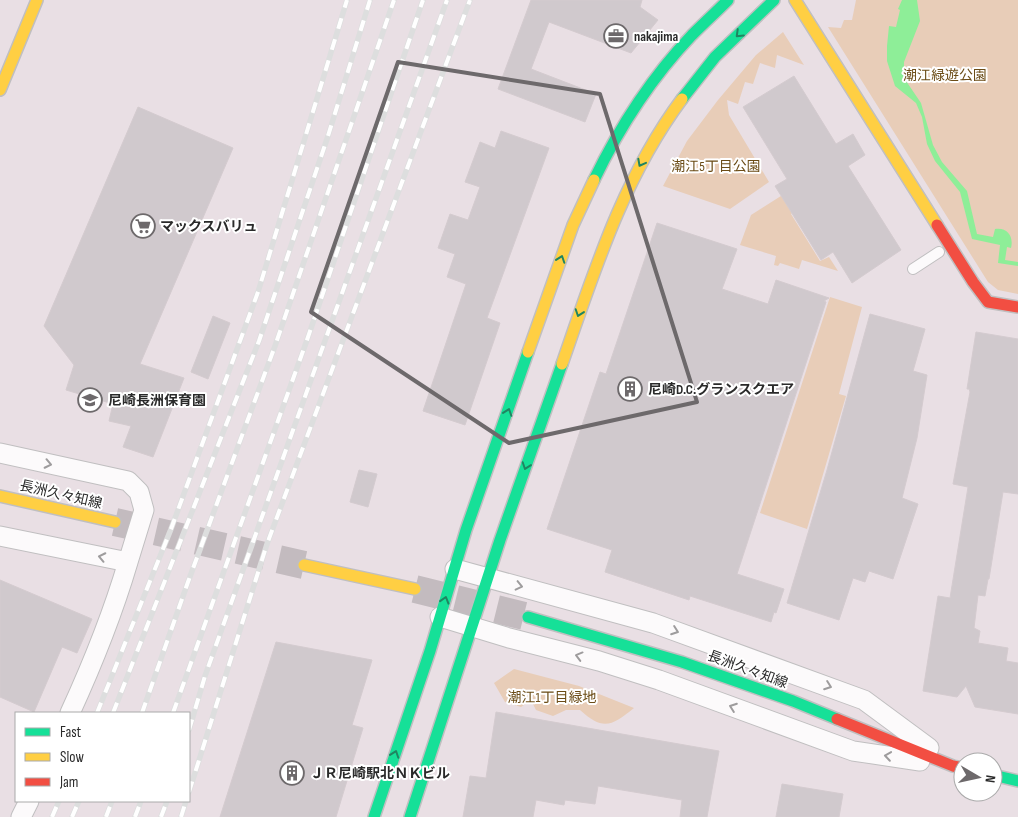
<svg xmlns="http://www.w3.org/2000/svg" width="1018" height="817" font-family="'Sofia Sans Condensed','Noto Sans JP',sans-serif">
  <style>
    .green { fill: #e8cdb8 }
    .water { fill: #8eee98 }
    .building { fill: #d0c9cd; stroke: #d4cbcf }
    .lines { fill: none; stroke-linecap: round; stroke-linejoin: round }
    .secondary-tunnel { stroke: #c3bbbf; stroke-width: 28; stroke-dasharray: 28 14; stroke-linecap: butt }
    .lane-casing { stroke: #c0bfc0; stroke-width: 12 }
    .street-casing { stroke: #c0bfc0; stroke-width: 21 }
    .fast-casing { stroke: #c0bfc0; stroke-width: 14 }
    .slow-casing { stroke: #c0bfc0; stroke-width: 14 }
    .jam-casing { stroke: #c0bfc0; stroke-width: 14 }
    .lane { stroke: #fcfafb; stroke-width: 10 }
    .street { stroke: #fcfafb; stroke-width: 19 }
    .fast { stroke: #16e098; stroke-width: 11 }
    .slow { stroke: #ffcf43; stroke-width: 11 }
    .jam { stroke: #f24e42; stroke-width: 11 }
    .rail-casing { stroke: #dddede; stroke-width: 5.5 }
    .rail { stroke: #fff; stroke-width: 4; stroke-dasharray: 11; stroke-linecap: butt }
    .oneway { stroke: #208561 }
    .oneway2 { stroke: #9e9c9d }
    .marked { fill: none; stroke: #6d696b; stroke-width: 4; stroke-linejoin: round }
    .labels { text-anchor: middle; stroke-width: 4; stroke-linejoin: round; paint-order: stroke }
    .poi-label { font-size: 14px; font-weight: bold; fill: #2a2a2a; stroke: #fff; text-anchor: start }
    .park-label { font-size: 14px; fill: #6b4c16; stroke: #fff }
    .street-label { font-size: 14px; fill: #2a2a2a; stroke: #fff }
  </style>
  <rect width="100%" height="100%" fill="#e9dfe4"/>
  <path class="green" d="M856,0H1018V294L998,290L988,282L828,27L841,28L844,20H852Z
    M783,32L804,65L777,55L775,68L760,63L753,84L745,82L738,104L727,100L729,115L769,182L730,209L663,186L687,141L718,100L756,55Z
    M792,189L801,205L791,214L820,261L829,257L838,271L802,260L799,269L780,263L778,266L774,265L776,256L740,245L751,215Z
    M830,297L862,307L839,394L846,396L807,529L760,513Z
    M514,669L579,686L634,708C612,726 603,731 580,710H566L553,716L536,710L531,700L521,707L505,702L494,683Z"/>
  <path class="water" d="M902,0H917L920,21L904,62V78L921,103L933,145L942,162L967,191L977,234L993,237L995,229C1007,227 1014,236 1011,248L1007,247L1005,260L1018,262V266L998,263L1000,245L972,239L960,192L935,161L927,144L922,117L916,103L895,86L887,61V46L889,26L896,27L900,10L898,9Z"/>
  <path class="building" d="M531,0H642L640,7L658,20L631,53L549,22L531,69L596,94L585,122L498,89Z
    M794,76L836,144L853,134L865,155L848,166L901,250L852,283L833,252L821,260L775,186L787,179L743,107Z
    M138,107L233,148L140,364L184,378L153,457L123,447L131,426L109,421L113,404L66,390L74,365L44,326Z
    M501,131L549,148L487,318L500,323L465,425L423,411L466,284L447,277L455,254L438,248L450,214L468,220L480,187L465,182L480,142L495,148Z
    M657,223L737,249L722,289L768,304L776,280L829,298L824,301L826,302L737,574L784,589L776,613L774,612L771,622L690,596L689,600L605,572L612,550L547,529L600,372L606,374Z
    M870,314L925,329L913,371L927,375L917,438L902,498L918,504L893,579L869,571L865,582L853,578L839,620L787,603L827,470Z
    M213,316L230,323L208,379L191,372Z
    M976,332L1018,339V494L1003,492L989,579H988L985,596L978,595L974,628L980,631L978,643L1008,648L1006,661L1018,663V714L975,707L966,686L957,697L923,691L938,596L950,598L968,487L953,484L970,392L969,389H967Z
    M359,470L377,474L368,507L350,502Z
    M0,580L92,619L77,653L62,647L34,712L0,697Z
    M276,642L372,660L352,725L363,728L336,817H220Z
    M496,712L719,751L707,817H680L682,800L598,786L595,804L565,800L564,805L536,800L533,817H463L470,776L486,778Z
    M782,784L843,794L839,817H776Z"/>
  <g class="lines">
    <path class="secondary-tunnel" d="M115,522L304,565
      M415,589L528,617"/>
    <g class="lane-casing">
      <path id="lane" d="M913,269L939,252"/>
    </g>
    <g class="street-casing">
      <path id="street" d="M0,453L128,481L139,492L144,510L128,562L0,536
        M455,569L653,623L864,700L929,748
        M440,617L509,638L599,661L659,680L853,751L920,761
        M70,713C93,663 112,616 128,562
        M21,817L29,801"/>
    </g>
    <g class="fast-casing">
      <path id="fast" d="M682,99L715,57L774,0
        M594,180C619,128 652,77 692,35C704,23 716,12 728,0
        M528,617L682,662L793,701L837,719
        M993,775L1018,781
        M374,817L430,651L466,530L528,352
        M410,817L500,540L562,364"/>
    </g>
    <g class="slow-casing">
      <path id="slow" d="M795,0L937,225
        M0,90L37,0
        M528,352L573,225L594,180
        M562,364C594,272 623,178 682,99
        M0,496L115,522
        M304,565L415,589"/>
    </g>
    <g class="jam-casing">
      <path id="jam" d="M937,225L973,282L988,302L1018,307
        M837,719L953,766L963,768"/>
    </g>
    <use href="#lane" class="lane"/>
    <use href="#street" class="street"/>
    <use href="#fast" class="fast"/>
    <use href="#slow" class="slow"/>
    <use href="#jam" class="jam"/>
    <g class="rail-casing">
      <path id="rail" d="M97,713L171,529L258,292L347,0
        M113,713L259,341L328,136L370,0
        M142,713L188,582L275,346L394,0
        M173,713L307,340L423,0
        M189,730L205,676L447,0
        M189,792L267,544L470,0
        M52,817L59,801
        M72,817L79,801
        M106,817L112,801
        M135,817L141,801
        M161,817L167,801
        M181,817L186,801"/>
    </g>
    <use href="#rail" class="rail"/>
  </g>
  <defs><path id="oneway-chevron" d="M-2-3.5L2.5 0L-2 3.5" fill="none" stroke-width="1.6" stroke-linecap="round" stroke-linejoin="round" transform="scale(1.25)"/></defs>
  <g class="oneway">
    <use href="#oneway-chevron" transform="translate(739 34) rotate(136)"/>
    <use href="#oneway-chevron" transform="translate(641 163) rotate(118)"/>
    <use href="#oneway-chevron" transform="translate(561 259) rotate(-71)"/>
    <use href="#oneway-chevron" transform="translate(579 313) rotate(109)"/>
    <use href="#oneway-chevron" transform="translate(508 412) rotate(-71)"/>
    <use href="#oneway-chevron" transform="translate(526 466) rotate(109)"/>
    <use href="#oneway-chevron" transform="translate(445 600) rotate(-73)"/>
    <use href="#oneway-chevron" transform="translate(395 754) rotate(-71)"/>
  </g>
  <g class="oneway2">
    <use href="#oneway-chevron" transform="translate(48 464) rotate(12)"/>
    <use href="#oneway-chevron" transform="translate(102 557) rotate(-168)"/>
    <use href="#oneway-chevron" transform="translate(519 586) rotate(13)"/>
    <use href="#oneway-chevron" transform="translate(675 631) rotate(20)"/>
    <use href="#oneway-chevron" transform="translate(579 656) rotate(-165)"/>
    <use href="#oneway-chevron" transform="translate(828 686) rotate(20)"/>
    <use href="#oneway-chevron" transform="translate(733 707) rotate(-160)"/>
    <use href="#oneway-chevron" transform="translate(888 756) rotate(-172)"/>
  </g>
  <path class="marked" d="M398,62L600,94L697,402L509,443L311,312Z"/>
  <defs>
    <g id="office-ring" transform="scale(1.25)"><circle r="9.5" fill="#fff" stroke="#6d696b" stroke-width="1.5"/><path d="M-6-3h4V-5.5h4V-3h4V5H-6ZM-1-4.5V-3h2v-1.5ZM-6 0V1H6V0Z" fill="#6d696b"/></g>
    <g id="supermarket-ring" transform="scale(1.25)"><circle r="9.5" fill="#fff" stroke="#6d696b" stroke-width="1.5"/><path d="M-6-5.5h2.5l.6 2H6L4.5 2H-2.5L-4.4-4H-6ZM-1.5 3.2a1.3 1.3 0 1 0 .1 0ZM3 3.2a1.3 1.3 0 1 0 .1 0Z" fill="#6d696b"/></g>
    <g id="building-ring" transform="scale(1.25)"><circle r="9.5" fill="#fff" stroke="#6d696b" stroke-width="1.5"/><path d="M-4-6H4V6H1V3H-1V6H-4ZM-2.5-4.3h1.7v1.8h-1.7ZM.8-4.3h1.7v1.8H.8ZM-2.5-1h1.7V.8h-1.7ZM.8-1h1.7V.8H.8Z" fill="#6d696b"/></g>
    <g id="school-ring" transform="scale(1.25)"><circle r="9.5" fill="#fff" stroke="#6d696b" stroke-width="1.5"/><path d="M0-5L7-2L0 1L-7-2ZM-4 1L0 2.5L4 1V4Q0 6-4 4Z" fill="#6d696b"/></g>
  </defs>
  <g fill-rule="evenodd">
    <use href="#office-ring" x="616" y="36"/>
    <use href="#supermarket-ring" x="143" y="226"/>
    <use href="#building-ring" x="630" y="389"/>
    <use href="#school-ring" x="90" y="400"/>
    <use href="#building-ring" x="292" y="773"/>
  </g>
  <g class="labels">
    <g class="poi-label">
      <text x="634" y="41">nakajima</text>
      <text x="160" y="231">マックスバリュ</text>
      <text x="648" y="394">尼崎D.C.グランスクエア</text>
      <text x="108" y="405">尼崎長洲保育園</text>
      <text x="310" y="778">ＪＲ尼崎駅北ＮＫビル</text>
    </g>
    <g class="park-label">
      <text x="945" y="80">潮江緑遊公園</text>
      <text x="716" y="171">潮江5丁目公園</text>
      <text x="552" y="702">潮江1丁目緑地</text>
    </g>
    <g class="street-label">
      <text transform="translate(61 494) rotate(13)" y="5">長洲久々知線</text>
      <text transform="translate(748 669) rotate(20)" y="5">長洲久々知線</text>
    </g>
  </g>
  <rect x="15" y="712" width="175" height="90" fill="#ffffff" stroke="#aaaaaa"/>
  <rect x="25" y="728" width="25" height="8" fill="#16e098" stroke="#aaaaaa"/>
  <text x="60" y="737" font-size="15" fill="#2a2a2a">Fast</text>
  <rect x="25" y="753" width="25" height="8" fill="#ffcf43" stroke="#aaaaaa"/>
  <text x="60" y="762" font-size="15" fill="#2a2a2a">Slow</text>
  <rect x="25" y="778" width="25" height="8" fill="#f24e42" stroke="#aaaaaa"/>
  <text x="60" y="787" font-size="15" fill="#2a2a2a">Jam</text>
  <g transform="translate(978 777) rotate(99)"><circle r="24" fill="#ffffff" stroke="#aaaaaa"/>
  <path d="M0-4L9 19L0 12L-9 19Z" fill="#6d696b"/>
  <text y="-8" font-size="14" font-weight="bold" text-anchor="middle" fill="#2a2a2a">N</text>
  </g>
</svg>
